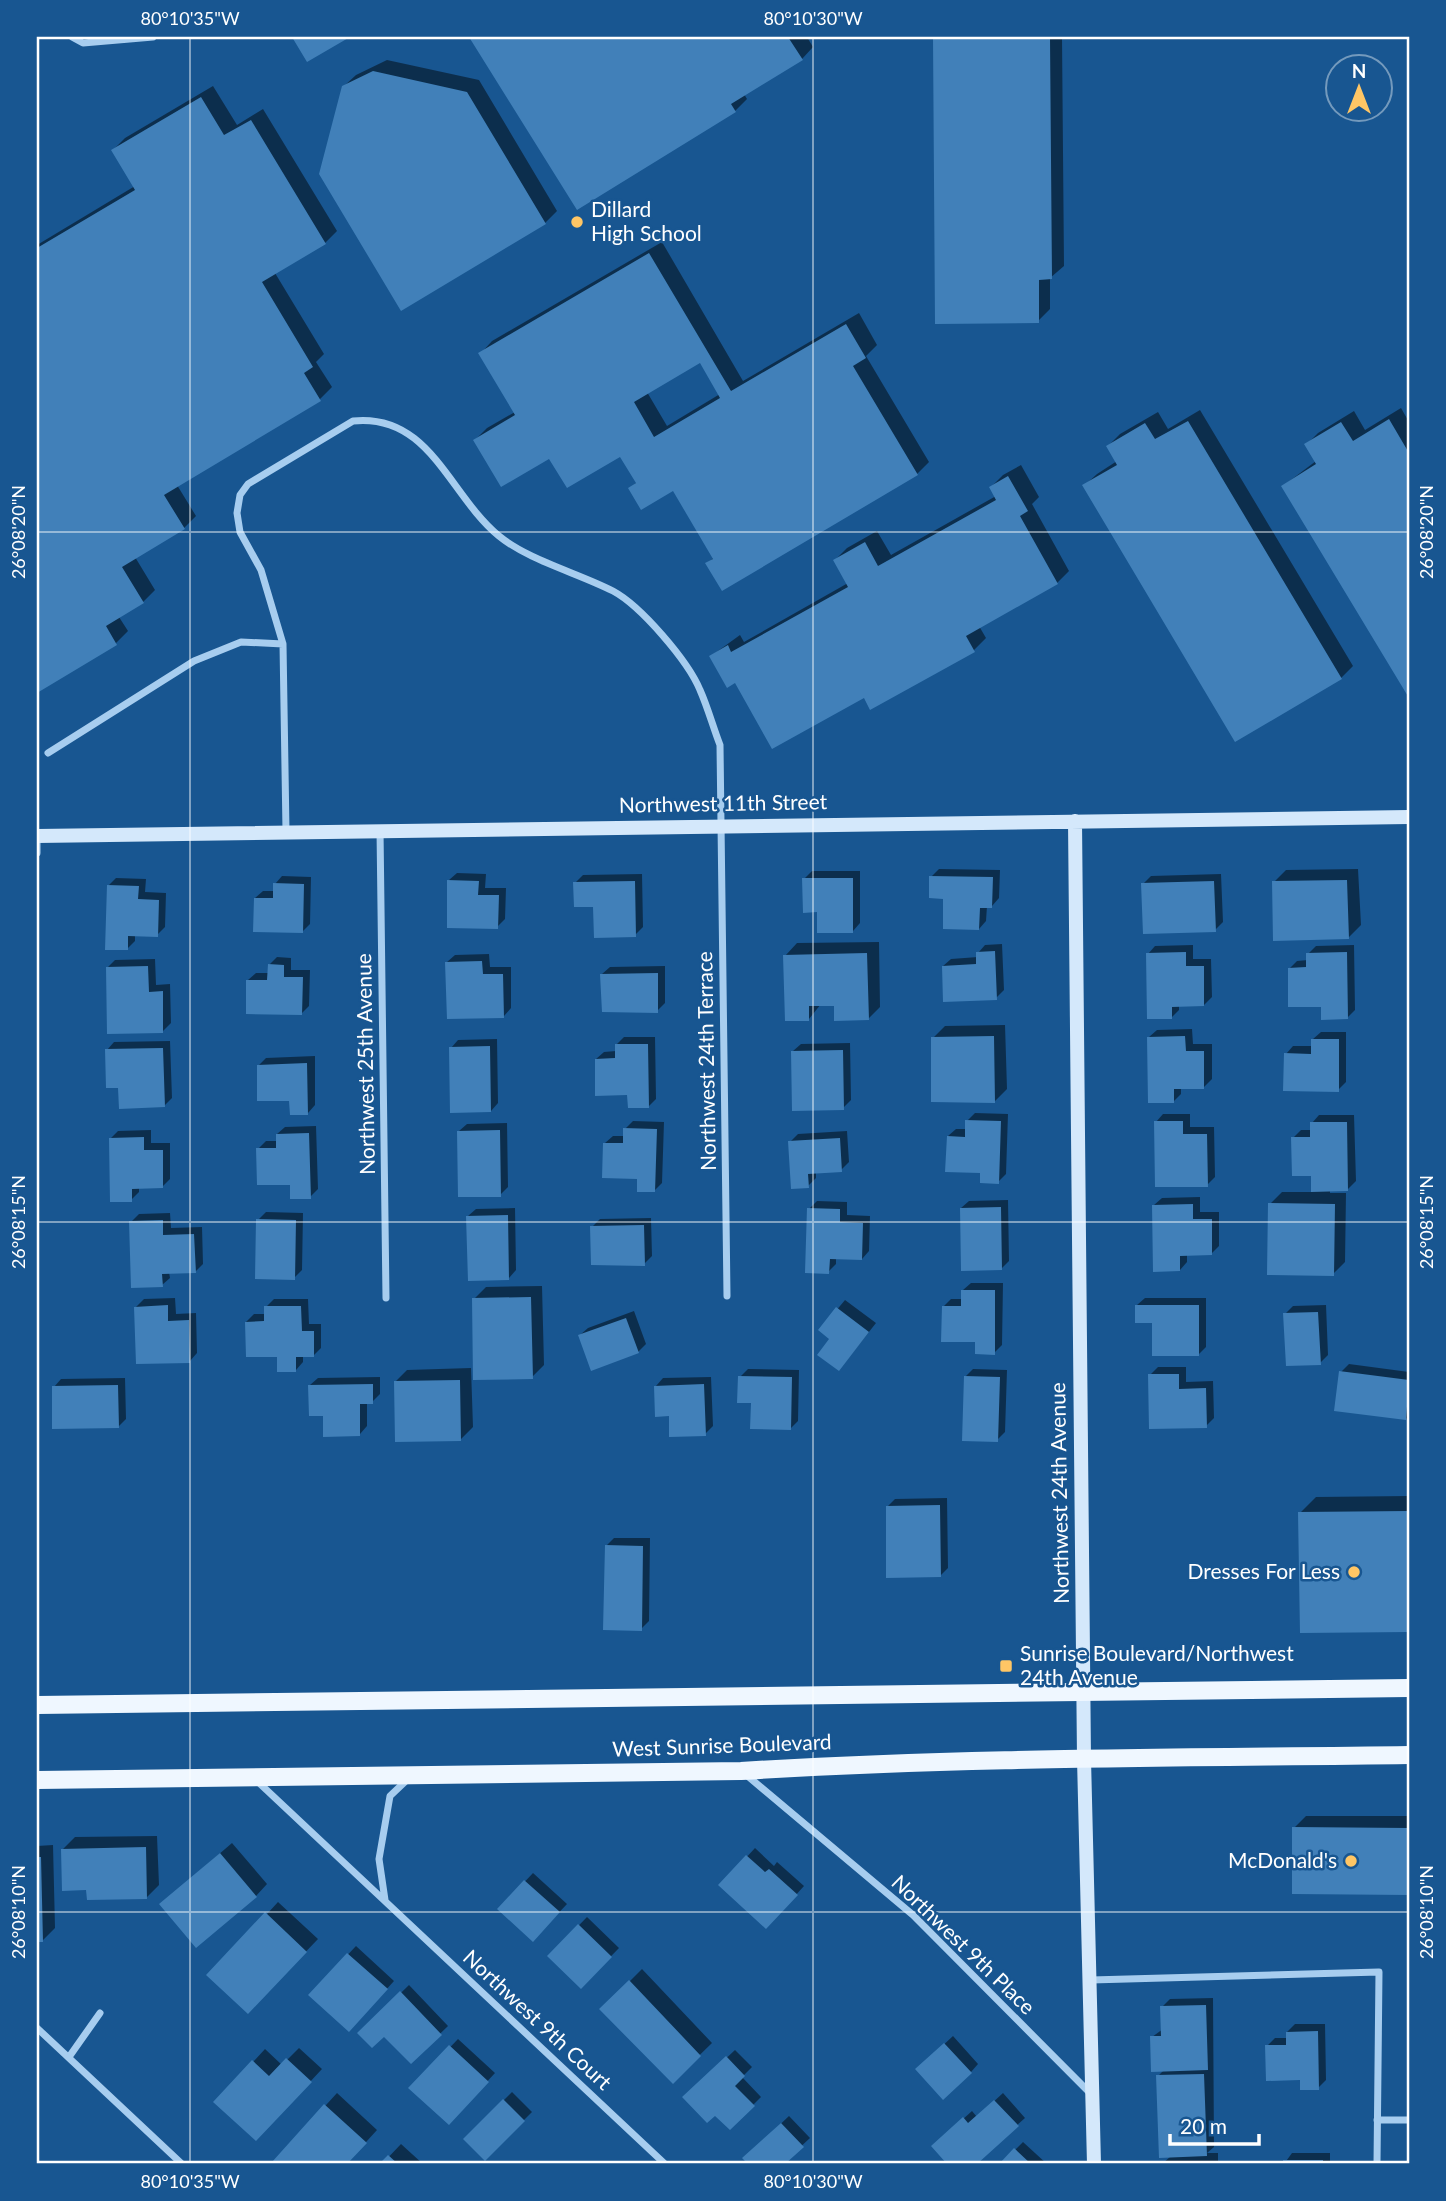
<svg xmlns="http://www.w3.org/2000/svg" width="1446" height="2201" font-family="Lato,sans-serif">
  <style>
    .shadow { fill: #0007; fill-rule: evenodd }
    .building { fill: #4180b9; fill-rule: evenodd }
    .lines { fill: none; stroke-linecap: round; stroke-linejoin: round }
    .street { stroke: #a7cdef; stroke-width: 7 }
    .secondary { stroke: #d4e8fb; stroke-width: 14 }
    .primary { stroke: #eff7ff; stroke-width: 18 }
    .ticks { fill: none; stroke: #fff; stroke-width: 2; stroke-opacity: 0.45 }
    .poi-dot { fill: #ffc665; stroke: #185691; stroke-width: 2.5 }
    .labels { text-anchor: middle; stroke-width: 5; stroke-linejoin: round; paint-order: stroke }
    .poi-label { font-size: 21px; fill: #fff; stroke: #185691; text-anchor: start }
    .street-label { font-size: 21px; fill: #fff; stroke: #185691 }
    .neatline { fill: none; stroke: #fff; stroke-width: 2.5 }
    .ticks-label { font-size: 18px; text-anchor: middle; fill: #fff }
  </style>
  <rect width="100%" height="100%" fill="#185691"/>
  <path class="shadow" d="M471,37H807L813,47L802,59L744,94L747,99L735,111L577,208Z
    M934,37H1062L1064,266L1050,278V309L1038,321L937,322Z
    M387,60L479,80L557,211L545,223L343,87L356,75Z
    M213,86L237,125L263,109L337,231L325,243L275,273L324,354L316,362L332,387L320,399L177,485L196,516L184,528L135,557L155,590L143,602L119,617L128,631L116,643L37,691V245L135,186L113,150L125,138Z
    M662,242L743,381L859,313L877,345L866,356L929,462L917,474L708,564L714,557L673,488H630L637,482L621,454L550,456L475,440L487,428L515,412L481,353L492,341ZM701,361L720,394L667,426L647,392Z
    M1401,408L1409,422V695L1283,486L1316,461L1306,445L1318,433L1354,411L1365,430Z
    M1200,410L1353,666L1341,678L1085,485L1097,474L1117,461L1108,446L1120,434L1158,412L1168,429Z
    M1021,465L1039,497L1032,504L1069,571L1057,583L979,626L986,638L974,650L871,708L864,695L736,681L711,656L740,635L744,642L848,583L835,560L847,548L877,531L891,555L996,496L991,487L1003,475Z
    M939,869L1000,870L999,898L992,906H987L986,921L979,929L945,897L931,877Z
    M1358,869L1361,925L1349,937L1274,882L1286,870Z
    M812,871H860V923L853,931L819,910L804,879Z
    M457,873L486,874L485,888H506L505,919L497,927L449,880Z
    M642,874L643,927L635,935L595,905L575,883L583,875Z
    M1221,874L1223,922L1215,930L1143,884L1151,876Z
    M282,876L311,877L310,924L302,932L255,898L263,891H275V884Z
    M116,878L146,879L145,892L166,893L165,927L157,935L135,934V941L127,949L108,886Z
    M879,942L880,1007L868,1019L835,1004H821L809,1019L785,956L797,943Z
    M1002,944L1004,990L996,998L943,966L951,959L978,957V953L985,945Z
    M1193,945V959H1211L1212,997L1204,1005H1179V1010L1171,1018L1148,954L1155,946Z
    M1354,945L1355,1010L1347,1018L1322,1006L1290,968L1297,961L1308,960V954L1316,946Z
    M489,954L490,967H511V1008L504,1016L447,962L455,955Z
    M277,957L291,958V970H310L309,1006L301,1014L248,980L256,973H269V965Z
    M155,959L156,985L170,984L171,1023L163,1031L107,968L115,960Z
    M665,966V1003L657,1011L602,974L610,967Z
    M1005,1025L1007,1089L995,1101L933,1038L945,1026Z
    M1192,1029L1193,1044H1212V1079L1204,1087L1181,1088V1094L1173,1102L1149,1037L1157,1030Z
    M1321,1032H1346V1082L1338,1090L1286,1054L1293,1046H1313V1039Z
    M624,1037H655L656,1099L648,1107L629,1094L596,1059L604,1052L616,1051V1045Z
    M497,1039L498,1103L491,1111L451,1048L458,1040Z
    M170,1041L172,1098L164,1106L119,1086L107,1050L114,1042Z
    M850,1043L851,1100L843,1108L793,1051L801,1044Z
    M315,1056V1105L308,1113L259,1065L266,1058Z
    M975,1113L1008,1114L1006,1174L998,1182L982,1171L948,1136L956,1129H967V1121Z
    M1163,1114H1190V1127H1214L1215,1177L1207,1185L1156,1122Z
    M1319,1115H1354L1356,1181L1348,1189L1330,1190V1193H1346L1345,1262L1333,1274L1270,1204L1282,1192H1313L1312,1174L1293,1138L1301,1130H1312V1123Z
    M633,1121L664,1122L662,1183L654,1191L605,1143L613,1136H625V1129Z
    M507,1123L508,1187L500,1195L459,1131L467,1124Z
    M316,1126L318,1189L310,1197L258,1149L266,1141H278L277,1134L285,1127Z
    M151,1130V1143H170V1179L162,1187H139V1192L131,1200L111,1138L118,1131Z
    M847,1131L849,1162L841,1170L816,1172V1178L808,1186L790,1142L798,1134Z
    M1200,1197V1212H1219V1246L1211,1254H1187V1262L1180,1270L1154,1205L1162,1198Z
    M1008,1200L1009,1261L1001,1269L961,1208L969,1201Z
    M817,1201L847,1202V1215L870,1216L869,1251L862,1259L836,1258V1264L828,1272L809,1209Z
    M515,1208L516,1270L509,1278L468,1216L476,1209Z
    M266,1212L303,1213L302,1270L294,1278L258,1220Z
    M170,1213L171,1228L202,1227L203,1264L195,1272H169L170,1278L162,1285L131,1222L139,1214Z
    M651,1218L652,1256L644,1264L592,1227L600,1219Z
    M971,1283H1003L1002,1345L994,1353L977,1341L943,1307L951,1299H963V1290Z
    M542,1286L544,1365L532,1377L474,1299L486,1287Z
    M175,1298L176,1314L196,1313L197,1353L190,1361L136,1307L144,1299Z
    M1145,1298H1206V1347L1198,1355L1154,1322L1137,1305Z
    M274,1299H308L309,1324H321V1348L313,1356H303V1362L296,1370L246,1322L254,1314H266V1307Z
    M845,1300L876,1323L846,1361L832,1339L820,1330Z
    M1326,1305L1328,1355L1320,1363L1285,1314L1293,1306Z
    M634,1311L646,1344L638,1352L580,1335L588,1328Z
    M1349,1364L1409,1372V1415L1406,1419L1341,1372Z
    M1158,1367H1186V1382L1213,1381L1214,1418L1206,1426L1150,1375Z
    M471,1368L473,1427L461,1439L395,1382L407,1370Z
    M748,1369L799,1370L798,1421L790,1429L753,1401L740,1377Z
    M973,1369L1007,1370L1005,1432L997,1440L965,1377Z
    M380,1377V1394L372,1402H367V1426L360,1434L324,1415L310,1385L318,1378Z
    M711,1377L713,1426L705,1434L670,1415L656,1386L663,1378Z
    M125,1378L126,1419L118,1427L54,1387L61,1379Z
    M1409,1496V1630L1301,1631L1300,1513L1316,1497Z
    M947,1498L948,1568L940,1576L887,1507L895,1499Z
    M614,1538H650L649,1621L641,1629L607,1545Z
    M1306,1816H1409V1893H1294V1828Z
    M157,1836L159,1885L147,1897L88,1889L63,1849L75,1837Z
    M232,1843L267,1884L256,1896L161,1904Z
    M53,1845L55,1928L43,1940L37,1941V1846Z
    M755,1848L774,1866L777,1862L804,1886L774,1919L721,1885Z
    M533,1873L567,1904L533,1940L499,1909Z
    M278,1902L318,1939L248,2012L267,1914Z
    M587,1917L619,1948L581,1987L549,1956Z
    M356,1946L394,1981L357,2022L310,1995Z
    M642,1969L712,2043L673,2081L602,2009Z
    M409,1985L448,2026L411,2062L384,2034L360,2033Z
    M1213,1998L1214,2147L1207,2153H1218V2164H1162L1171,2156L1158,2076L1164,2070L1152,2037L1163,2029L1162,2007L1170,1999Z
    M1295,2024H1325L1326,2080L1318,2088L1301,2079L1267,2046L1275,2038H1287V2032Z
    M953,2036L978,2064L971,2072L925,2062Z
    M458,2039L495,2073L456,2115L411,2088Z
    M299,2048L322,2069L268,2127L216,2102L265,2049L282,2065Z
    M735,2050L752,2067L742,2077L761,2097L730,2128L715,2113L685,2097Z
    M512,2092L532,2112L485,2159L465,2139Z
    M337,2093L377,2130L346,2164H277L274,2162Z
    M1003,2093L1025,2118L974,2164H949L933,2146L972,2111L977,2117Z
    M789,2116L810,2138L782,2164H750L745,2158Z
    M1023,2142L1047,2164H1001Z
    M401,2144L423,2164H382Z
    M1292,2153H1330V2164H1284Z"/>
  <path class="building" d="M292,37H350L307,62Z
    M469,37H788L803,60L731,104L736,112L577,210Z
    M933,37H1050L1052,279L1039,280V323L935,324Z
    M373,71L467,92L546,224L401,311L319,174L342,86Z
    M201,97L224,135L251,120L326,244L262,282L313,367L304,373L321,401L164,495L185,529L122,567L144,603L106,626L117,645L37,693V248L135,190L111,150Z
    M649,253L731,391L846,324L866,358L853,366L918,475L722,591L705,563L713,559L673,491L641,510L628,488L636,483L620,457L567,488L549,459L501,487L473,440L515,415L478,353ZM700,363L720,398L654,437L634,402Z
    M1389,419L1409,453V698L1281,486L1316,464L1304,444L1341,422L1353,441Z
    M1188,421L1342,679L1235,742L1082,485L1117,465L1106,446L1145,423L1155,439Z
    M1008,476L1028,511L1020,516L1058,584L966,636L975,652L870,710L864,698L772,749L735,683L727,688L709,656L728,645L731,652L848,587L833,560L865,542L878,566L996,500L989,487Z
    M929,876L993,877L992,908H980L979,930L943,929V899L929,898Z
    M802,878H853V933H817V912L803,913Z
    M447,880L479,881L478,895H499L498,929L447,928Z
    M1347,880L1349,939L1273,941L1272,881Z
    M635,881L636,937L594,938L593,907H574L573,882Z
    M1214,881L1216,932L1143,934L1141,883Z
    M273,883L304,884L303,933L253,932L254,898H273Z
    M107,885L139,886L138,899L159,900L158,937L128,936V950H105Z
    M995,951L997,1000L943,1002L942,966L976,964V952Z
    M1186,952V966H1204V1006L1172,1007V1019H1147L1146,953Z
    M1347,952L1348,1019L1321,1020V1007H1288V968L1306,967V953Z
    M867,953L869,1020L834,1021V1006H809V1021H785L783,955Z
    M482,961L483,974H503L504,1018L447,1019L445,962Z
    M268,964L284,965V977H303L302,1015L246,1014V980H267Z
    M148,966L149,992L163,991V1033L107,1034L106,967Z
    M658,973V1013L602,1012L600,974Z
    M994,1036L995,1103L931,1102V1037Z
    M1185,1036L1186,1051H1204V1089H1174V1103H1148L1147,1037Z
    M1311,1039H1339V1092L1283,1091L1284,1053L1311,1054Z
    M615,1044H648L649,1108H628L627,1095L595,1096V1059L615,1058Z
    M490,1046L491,1112L450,1113L449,1047Z
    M163,1048L165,1107L119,1109L118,1088H106L105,1049Z
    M843,1050L844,1110L792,1111L791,1051Z
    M307,1063L308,1115H290L289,1101H257V1065Z
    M965,1120L1001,1121L999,1184L980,1183V1173L945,1172L947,1136L965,1137Z
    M1154,1121H1183V1134H1207L1208,1187H1155Z
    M1310,1122H1347L1348,1191L1311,1192V1176H1292L1291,1137H1310Z
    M623,1128L657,1129L655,1192H637V1179L602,1178L603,1143H623Z
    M500,1130L501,1197H458L457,1131Z
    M309,1133L311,1199H290V1185H257L256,1148H276V1134Z
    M144,1137V1150H163V1188L132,1189V1202H110L109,1138Z
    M840,1138L842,1172L808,1174L809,1188L791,1189L788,1141Z
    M1268,1203L1335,1204L1334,1276L1267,1275Z
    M1193,1204V1219H1212V1255L1180,1256V1271L1153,1272L1152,1205Z
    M1001,1207L1002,1270L961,1271L960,1208Z
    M807,1208L840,1209V1222L863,1223L862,1260L830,1259L829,1274L805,1273Z
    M508,1215L509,1280L468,1281L466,1216Z
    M256,1219L296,1220L295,1280L255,1279Z
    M163,1220V1235L194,1234L196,1273L162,1274L163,1287L131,1288L129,1221Z
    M644,1225L645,1266L591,1265L590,1226Z
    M961,1290H995V1355L975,1354V1342H941L942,1306H961Z
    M531,1297L533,1379L473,1380L472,1298Z
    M168,1305V1321L189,1320L190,1363L136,1364L134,1307Z
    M1135,1305H1199V1356H1152V1323H1135Z
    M264,1306H301L302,1331H314V1357H296V1372H277V1357H246L245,1322L264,1321Z
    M836,1307L869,1332L839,1371L817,1355L829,1339L818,1330Z
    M1318,1312L1321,1365L1286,1366L1283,1313Z
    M626,1318L639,1353L591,1371L578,1335Z
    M1339,1371L1409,1380L1406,1420L1334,1411Z
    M1148,1374H1179V1389L1206,1388L1207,1428L1149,1429Z
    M738,1376L792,1377L791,1430L750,1429L751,1403H737Z
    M964,1376L1000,1377L998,1442L962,1441Z
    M460,1380L461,1441L395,1442L394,1381Z
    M373,1384V1404H360V1436L323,1437V1416H309L308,1385Z
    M704,1384L706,1436L669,1437V1416L655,1417L654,1386Z
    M118,1385L119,1428L52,1429V1386Z
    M940,1505L941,1577L886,1578V1506Z
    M1409,1511V1632L1300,1633L1298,1512Z
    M605,1545L643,1546L642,1631L603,1630Z
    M1292,1827L1409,1828V1895L1292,1894Z
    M146,1847L147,1899L87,1900L86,1890L62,1891L61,1849Z
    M220,1853L257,1897L196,1948L159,1904Z
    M746,1855L765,1872L769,1869L798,1895L766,1929L718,1885Z
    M37,1857H41L43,1942H37Z
    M524,1880L560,1912L533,1942L497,1909Z
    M265,1912L307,1952L248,2014L206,1975Z
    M578,1924L612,1957L581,1989L547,1956Z
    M347,1953L388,1989L349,2032L308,1995Z
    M629,1980L701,2056L673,2084L599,2009Z
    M400,1991L442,2035L411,2064L384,2037L372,2048L357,2033Z
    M1206,2005L1208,2070L1151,2072L1150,2036H1161L1160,2006Z
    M1318,2031L1319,2090H1300V2080L1266,2081L1265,2045H1286V2032Z
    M944,2043L972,2073L943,2100L915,2069Z
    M449,2045L489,2082L449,2125L408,2088Z
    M726,2056L745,2076L735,2086L755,2106L730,2130L715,2116L707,2123L682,2097Z
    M286,2058L312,2082L256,2141L213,2102L252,2060L269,2076Z
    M1204,2074L1207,2156L1159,2158L1156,2075Z
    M503,2099L525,2121L485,2161L463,2139Z
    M994,2100L1019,2126L977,2164H947L931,2146L963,2117L968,2123Z
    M324,2104L367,2143L347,2164H274L272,2162Z
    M781,2123L804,2147L785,2164H748L742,2158Z
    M1014,2148L1031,2164H999Z
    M388,2155L398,2164H379Z
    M1283,2160H1323V2164H1283Z"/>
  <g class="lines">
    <path class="street" d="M72,37L83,43L153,37
      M48,753L194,661L241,642L283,644
      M380,830L386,1298
      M286,831L283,644L261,570L240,532L237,513L240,495L248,484L353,421C430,413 449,495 499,536C528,560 578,573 613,591C641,606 688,661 700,690C708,708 713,727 720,745L727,1296
      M37,853V836
      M744,1773L913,1915L1090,2093
      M257,1781L665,2164
      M385,1900L379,1859L390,1796L409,1778
      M1091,1980L1379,1972L1377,2164
      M37,2028L182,2164
      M69,2057L100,2013
      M1377,2120H1409"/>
    <path class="secondary" d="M1075,821L1084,1759L1094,2164
      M37,836L1409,817"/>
    <path class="primary" d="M37,1705L1409,1688
      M37,1780L741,1771C964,1757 1187,1758 1409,1755"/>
  </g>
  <path class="ticks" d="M190,37V2164M813,37V2164M37,532H1409M37,1222H1409M37,1912H1409"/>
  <g class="poi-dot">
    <circle cx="577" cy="222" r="7"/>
    <circle cx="1354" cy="1572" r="7"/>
    <rect x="999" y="1659" width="14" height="14" rx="3.5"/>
    <circle cx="1351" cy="1861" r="7"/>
  </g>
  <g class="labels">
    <g class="poi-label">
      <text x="591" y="217">Dillard<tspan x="591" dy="24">High School</tspan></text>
      <text x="1340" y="1579" text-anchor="end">Dresses For Less</text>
      <text x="1020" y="1661">Sunrise Boulevard/Northwest<tspan x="1020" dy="24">24th Avenue</tspan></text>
      <text x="1337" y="1868" text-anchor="end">McDonald's</text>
    </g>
    <g class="street-label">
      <text transform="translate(723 804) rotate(-1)" y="7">Northwest 11th Street</text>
      <text transform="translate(707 1061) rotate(-91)" y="7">Northwest 24th Terrace</text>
      <text transform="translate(366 1064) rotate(-91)" y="7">Northwest 25th Avenue</text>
      <text transform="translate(1060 1493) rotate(-91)" y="7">Northwest 24th Avenue</text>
      <text transform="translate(722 1746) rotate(-2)" y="7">West Sunrise Boulevard</text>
      <text transform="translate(963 1945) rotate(44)" y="7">Northwest 9th Place</text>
      <text transform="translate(537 2020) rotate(43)" y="7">Northwest 9th Court</text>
    </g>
  </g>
  <rect width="1446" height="2201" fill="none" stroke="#185691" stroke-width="77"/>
  <g transform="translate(1359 88)"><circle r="33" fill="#185691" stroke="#749abd" stroke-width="2"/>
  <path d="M0-5L12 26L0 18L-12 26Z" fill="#ffc665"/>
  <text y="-10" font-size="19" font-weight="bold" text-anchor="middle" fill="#ffffff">N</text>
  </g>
  <path d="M1170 2134v10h89v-10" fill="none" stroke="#ffffff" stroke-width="3.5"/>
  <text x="1180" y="2134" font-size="21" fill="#ffffff" stroke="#185691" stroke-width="5" paint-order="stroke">20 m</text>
  <rect x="38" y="38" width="1370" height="2124" class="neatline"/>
  <g class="ticks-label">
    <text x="190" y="25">80°10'35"W</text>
    <text x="813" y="25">80°10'30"W</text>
    <text transform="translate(19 532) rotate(-90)" y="6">26°08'20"N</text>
    <text transform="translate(1427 532) rotate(-90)" y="6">26°08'20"N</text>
    <text transform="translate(19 1222) rotate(-90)" y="6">26°08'15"N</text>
    <text transform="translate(1427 1222) rotate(-90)" y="6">26°08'15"N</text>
    <text transform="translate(19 1912) rotate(-90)" y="6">26°08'10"N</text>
    <text transform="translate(1427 1912) rotate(-90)" y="6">26°08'10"N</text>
    <text x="190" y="2188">80°10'35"W</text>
    <text x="813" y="2188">80°10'30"W</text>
  </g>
</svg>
